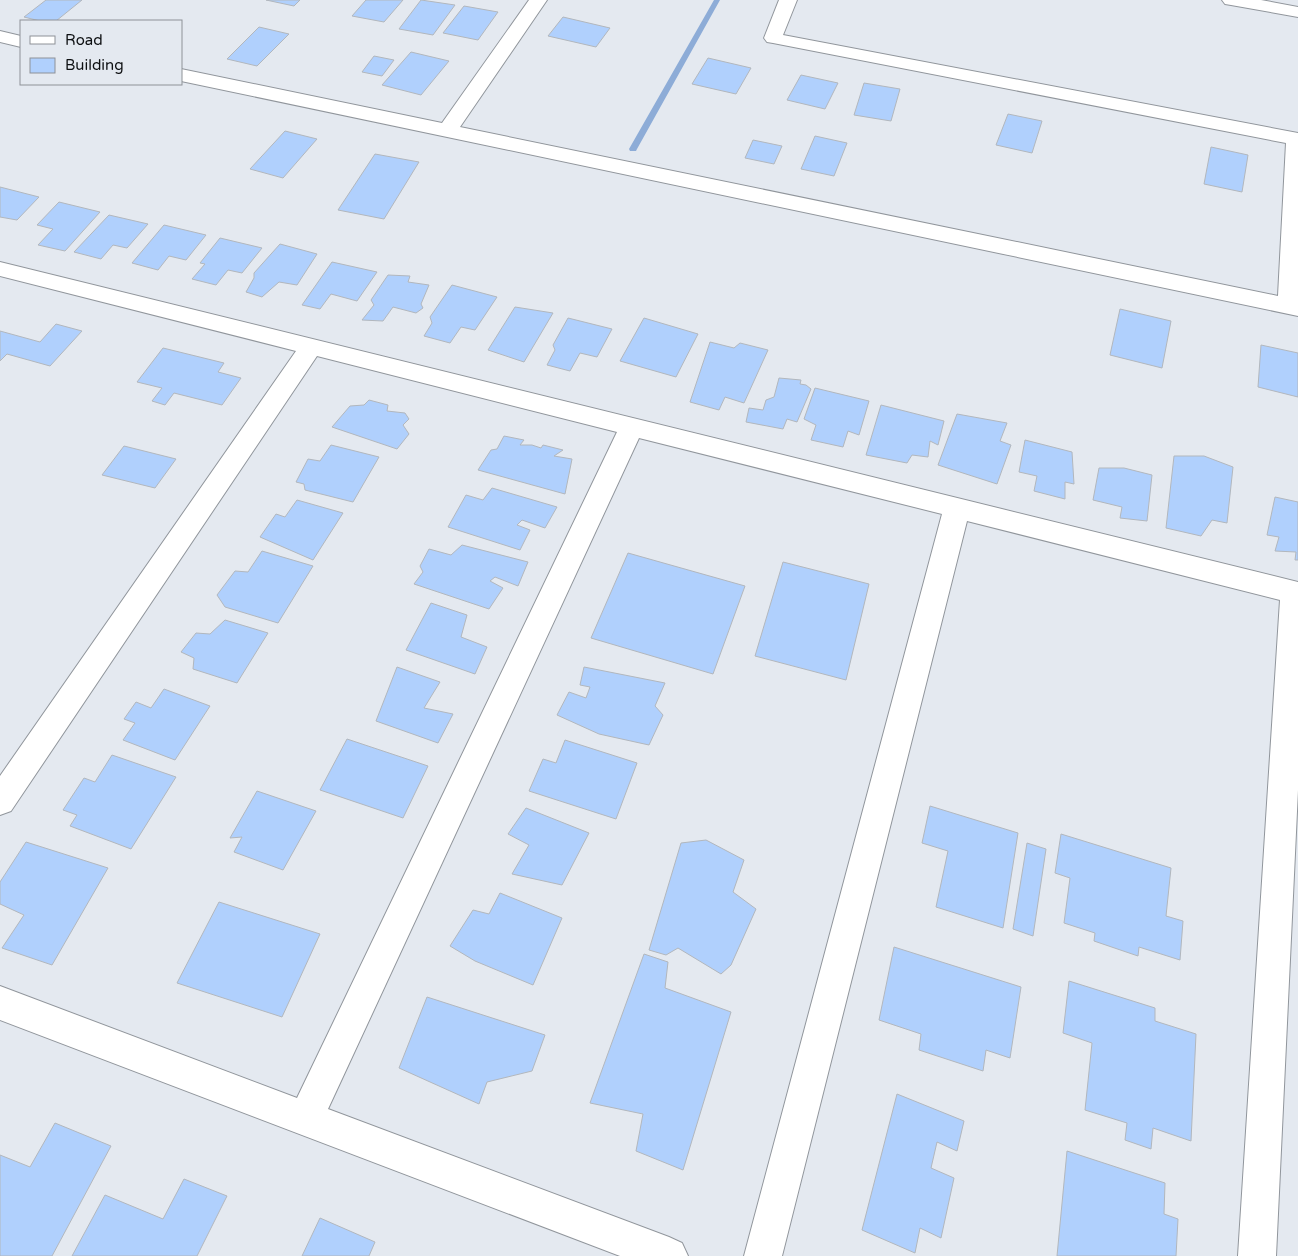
<svg xmlns="http://www.w3.org/2000/svg" width="1298" height="1256" font-family="'Varela Round',sans-serif">
  <style>
    .lines { fill: none; stroke-linecap: round; stroke-linejoin: round }
    .stream { fill: #8dacd7; fill-rule: evenodd }
    .building { fill: #b0d0fd; stroke: #b2b7bd }
    .street-casing { stroke: #91969c; stroke-width: 2 }
    .street { fill: #fff; fill-rule: evenodd }
  </style>
  <rect width="100%" height="100%" fill="#e4e9f0"/>
  <g class="lines">
    <path class="stream" d="M714,0H720L637,149L636,151H630L629,149Z"/>
  </g>
  <path class="building" d="M46,0H82L56,21H40L24,17Z
    M266,0H300L294,6Z
    M366,0H403L384,22L352,16Z
    M421,0L455,5L433,35L399,29Z
    M464,6L498,12L478,40L443,33Z
    M563,17L610,28L596,47L548,36Z
    M259,27L289,34L257,66L227,59Z
    M411,52L449,61L421,95L382,85Z
    M374,56L394,60L382,76L362,72Z
    M708,58L751,68L736,94L692,84Z
    M801,75L838,83L825,109L787,100Z
    M864,83L900,89L891,121L854,115Z
    M1008,114L1042,121L1032,153L996,145Z
    M285,131L317,139L283,178L250,169Z
    M815,136L847,143L834,176L801,169Z
    M753,140L782,146L774,164L745,158Z
    M1211,147L1248,155L1242,192L1204,184Z
    M375,154L419,162L384,219L338,210Z
    M0,187L39,197L17,220L0,217Z
    M59,202L100,212L65,251L38,245L53,229L37,225Z
    M109,215L148,224L127,248L113,245L101,259L74,252Z
    M164,225L206,235L186,260L169,256L158,270L132,263Z
    M220,238L262,248L242,273L228,270L216,285L192,279L205,264L200,263Z
    M280,244L317,254L297,285L279,282L262,297L246,292L254,278V273Z
    M332,262L377,272L357,301L331,294L320,309L302,305Z
    M388,275L410,276L408,282L429,285L421,304L423,308L416,313L393,307L383,321L362,320L374,305L371,300Z
    M452,285L497,297L475,330L461,327L450,343L424,336L432,323L430,317Z
    M515,307L553,313L524,362L488,350Z
    M1120,309L1171,321L1162,368L1110,355Z
    M568,318L612,329L597,357L580,353L570,371L547,365L555,350L553,345Z
    M644,318L698,334L676,377L620,361Z
    M56,324L82,331L50,366L7,354L0,361V331L40,342Z
    M710,342L734,348L740,343L768,350L744,403L725,397L719,410L690,402Z
    M1261,345L1298,353V397L1258,387Z
    M163,348L224,363L218,372L241,378L222,405L174,393L165,405L152,401L162,388L137,382Z
    M779,378L801,380L800,384L806,385L811,389L797,422L787,419L783,429L746,422L749,408L763,410L766,400L774,397Z
    M815,388L869,401L859,435L848,431L843,447L811,440L816,425L804,419Z
    M369,400L388,405L387,411L405,413L409,419L403,425L409,434L397,449L332,427L350,406L364,405Z
    M881,405L944,421L938,445L930,441L928,457L912,455L907,463L866,455Z
    M957,414L1007,423L1000,441L1011,445L997,484L938,465Z
    M504,436L524,440L520,445H532L541,448L543,445L563,450L554,456L572,459L565,494L478,470L491,450L497,449Z
    M1025,440L1072,452L1074,484L1065,482V499L1034,491L1037,476L1019,472Z
    M331,445L379,457L353,502L305,490L304,484L296,482L308,459L320,461Z
    M124,446L176,459L155,488L102,475Z
    M1174,456H1204L1233,467L1227,523L1212,520L1201,536L1166,528Z
    M1099,468H1124L1152,475L1147,521L1120,518L1122,507L1093,500Z
    M492,488L557,507L545,528L522,520L517,525L530,530L520,550L448,527L466,495L483,500Z
    M1275,497L1298,502V560H1295L1296,552L1275,551L1279,537L1267,535Z
    M297,500L343,513L313,560L260,537L276,514L285,517Z
    M462,545L528,562L518,586L495,577L490,581L503,588L489,609L414,584L423,572L420,566L429,549L451,555Z
    M262,551L313,566L278,623L225,607L217,595L235,571L248,572Z
    M628,553L745,586L713,674L591,638Z
    M783,562L869,584L846,680L755,656Z
    M431,603L467,615L461,637L487,647L475,674L406,650Z
    M225,620L268,633L237,683L193,669L194,658L181,652L196,633L210,634Z
    M397,667L440,682L424,708L453,714L438,743L376,721Z
    M584,667L665,683L655,706L663,715L649,745L599,734L557,715L569,692L586,698L590,687L580,685Z
    M164,689L210,706L175,760L123,740L135,723L124,719L136,702L151,708Z
    M347,739L428,766L403,818L320,790Z
    M565,740L637,763L616,819L529,791L543,759L556,763Z
    M112,755L176,777L131,849L70,826L77,815L63,810L84,778L95,782Z
    M257,791L316,811L283,870L234,852L242,837L230,838Z
    M930,806L1018,833L1003,928L936,907L948,851L922,843Z
    M526,808L589,833L562,885L512,874L529,845L508,834Z
    M1061,834L1171,868L1166,916L1183,921L1180,960L1139,947L1138,956L1094,941L1095,933L1064,923L1070,878L1055,873Z
    M706,840L744,860L733,892L756,909L731,965L721,974L678,948L666,955L649,950L681,843Z
    M26,842L108,868L52,965L2,948L24,915L0,904V882Z
    M1027,843L1046,849L1033,936L1013,929Z
    M500,893L562,918L533,985L475,961L450,946L473,910L489,914Z
    M219,902L320,934L282,1017L177,983Z
    M894,947L1021,987L1010,1058L986,1050L983,1071L919,1050L921,1034L879,1020Z
    M644,954L668,962L665,988L731,1012L683,1170L636,1151L643,1114L590,1103Z
    M1069,981L1155,1008V1021L1196,1034L1191,1141L1153,1128L1151,1149L1125,1140L1127,1123L1085,1110L1092,1043L1063,1033Z
    M427,997L545,1035L532,1071L487,1082L479,1104L399,1068Z
    M897,1094L964,1121L957,1151L937,1142L931,1168L954,1178L941,1238L920,1228L915,1253L862,1230Z
    M55,1123L111,1146L52,1256H0V1155L30,1167Z
    M1067,1151L1165,1183L1164,1214L1178,1219L1176,1256H1057Z
    M184,1179L227,1196L197,1256H72L105,1195L163,1219Z
    M320,1218L375,1242L369,1256H302Z"/>
  <g class="lines">
    <g class="street-casing">
      <path id="street" d="M529,0H547L460,127L1278,296L1286,143L773,43L767,42L764,38L779,0H797L783,35L1298,133V316L181,81V69L442,123Z
        M1222,0H1261L1298,7V17L1231,5L1225,4Z
        M0,31L21,36V47L0,42Z
        M0,262L1298,582V790L1276,1256H1238L1280,600L967,521L782,1256H744L942,514L639,438L328,1109L669,1237L682,1243L688,1256H620L0,1020V986L297,1098L617,432L317,356L11,811L0,815V776L296,351L0,276Z"/>
    </g>
    <use href="#street" class="street"/>
  </g>
  <rect x="20" y="20" width="162" height="65" fill="#e4e9f0" stroke="#8e9297"/>
  <rect x="30" y="36" width="25" height="8" fill="#ffffff" stroke="#8e9297"/>
  <text x="65" y="45" font-size="15" fill="#0e1012">Road</text>
  <rect x="30" y="58" width="25" height="15" fill="#b0d0fd" stroke="#8e9297"/>
  <text x="65" y="70" font-size="15" fill="#0e1012">Building</text>
</svg>
